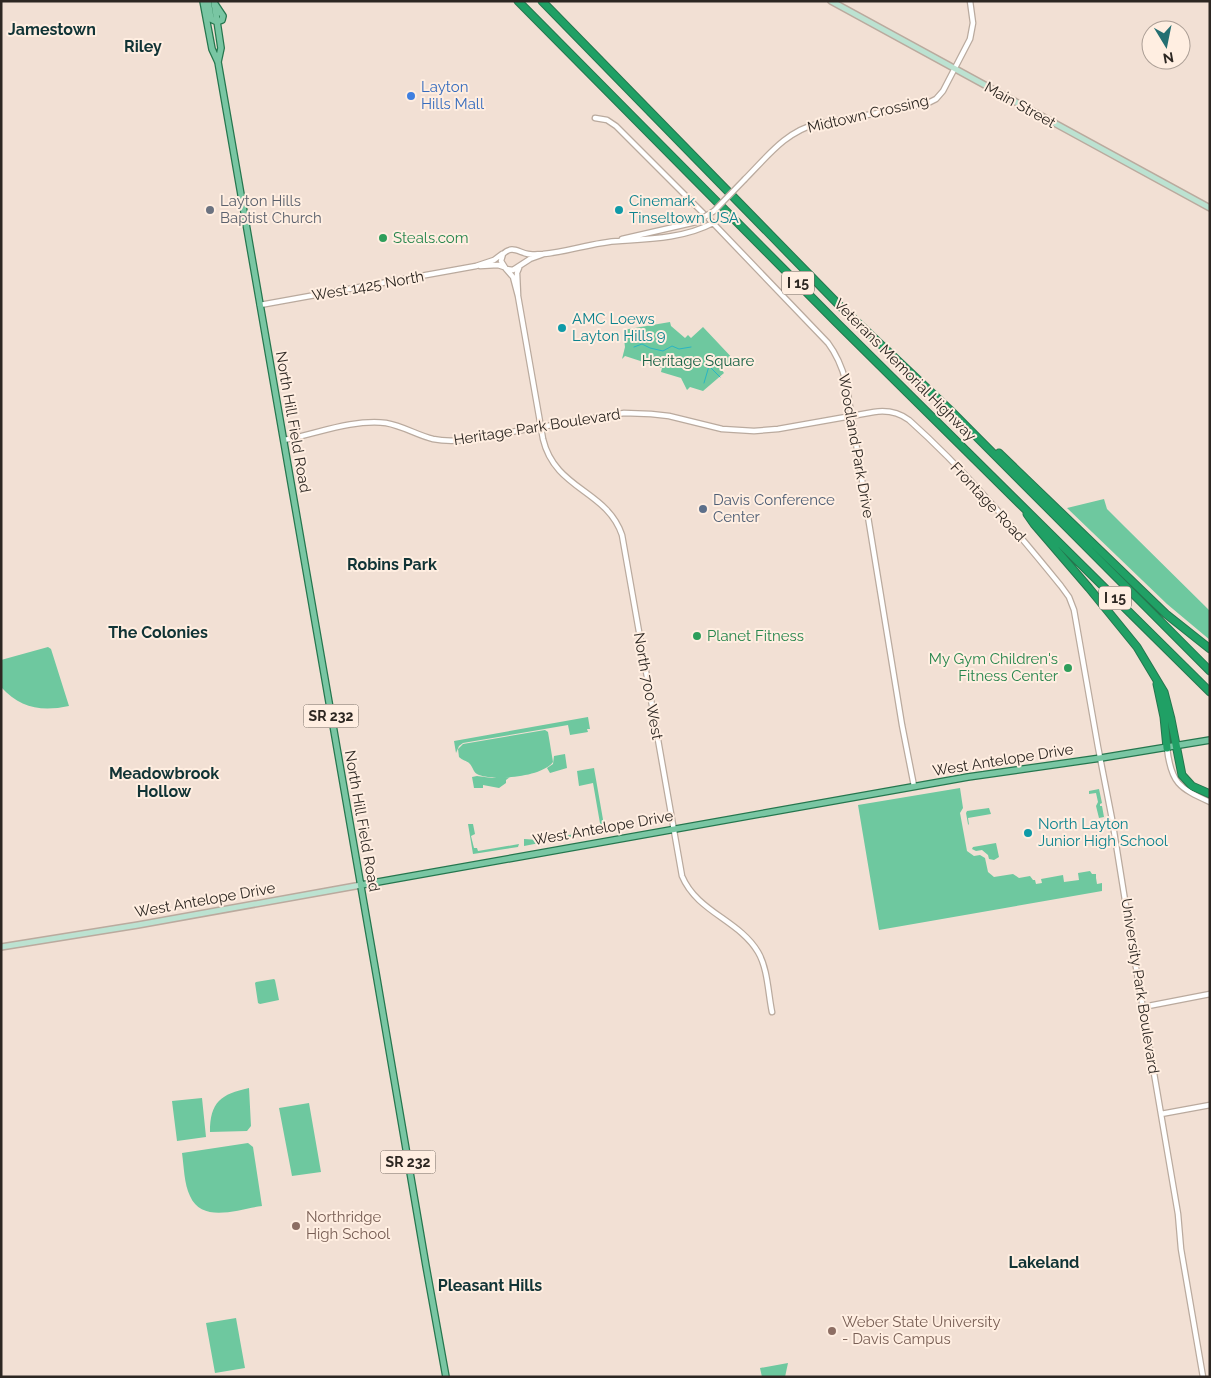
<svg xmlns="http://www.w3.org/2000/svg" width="1211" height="1378" font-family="Raleway,sans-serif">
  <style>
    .green { fill: #6ec89f }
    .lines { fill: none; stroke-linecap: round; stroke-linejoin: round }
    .stream { stroke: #2ab5c3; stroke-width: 1 }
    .tertiary-casing { stroke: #baaa9e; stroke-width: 7 }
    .secondary-casing { stroke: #baaa9e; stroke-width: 8 }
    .primary-casing { stroke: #25764e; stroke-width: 8 }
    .motorway-casing { stroke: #25764e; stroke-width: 9 }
    .tertiary { stroke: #fff; stroke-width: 4.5 }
    .secondary { stroke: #bce2d1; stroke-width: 5 }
    .primary { stroke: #79c6a3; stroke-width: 5.5 }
    .motorway { stroke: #20a065; stroke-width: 7 }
    .tertiary-bridge-casing { stroke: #baaa9e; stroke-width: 7; stroke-linecap: butt }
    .tertiary-bridge { stroke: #fff; stroke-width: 4.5 }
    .shop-dot { fill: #3f7fe0; stroke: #ffeee1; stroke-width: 2 }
    .worship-dot { fill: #6b7280; stroke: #ffeee1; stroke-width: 2 }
    .culture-dot { fill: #0f9aa8; stroke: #ffeee1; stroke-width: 2 }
    .leisure-dot { fill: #2e9e5b; stroke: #ffeee1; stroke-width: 2 }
    .service-dot { fill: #5c6f8a; stroke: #ffeee1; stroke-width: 2 }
    .education-dot { fill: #8d6e63; stroke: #ffeee1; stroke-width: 2 }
    .labels { text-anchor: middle; stroke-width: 4; stroke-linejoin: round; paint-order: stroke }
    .shield { fill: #ffeee1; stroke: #6c635b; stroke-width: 1 }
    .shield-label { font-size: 14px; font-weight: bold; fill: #2d2722 }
    .shop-label { font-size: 15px; fill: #366cbe; stroke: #ffeee1; text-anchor: start }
    .street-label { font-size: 15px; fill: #2d2722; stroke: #ffeee1 }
    .worship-label { font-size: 15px; fill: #5b616d; stroke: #ffeee1; text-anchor: start }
    .culture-label { font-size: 15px; fill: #0d838f; stroke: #ffeee1; text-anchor: start }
    .leisure-label { font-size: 15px; fill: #27864d; stroke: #ffeee1; text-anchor: start }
    .park-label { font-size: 15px; fill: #196246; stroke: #ffeee1 }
    .service-label { font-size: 15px; fill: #4e5e75; stroke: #ffeee1; text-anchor: start }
    .education-label { font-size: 15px; fill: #785e54; stroke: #ffeee1; text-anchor: start }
    .neighbourhood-label { font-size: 16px; font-weight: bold; fill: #113436; stroke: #ffeee1 }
  </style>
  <rect width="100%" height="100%" fill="#f2e0d4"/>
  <path class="green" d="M670,322L671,326L685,338L688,335L691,338L703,327L736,362L733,364L730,361L721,369L724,373L703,391L690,387L687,390L681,378L661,372L662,368L625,356L622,359L625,347L623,330Z
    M1104,499L1107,509L1125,527L1210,611V640L1167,604L1067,508Z
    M48,647L51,649L69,706C41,712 20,708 1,687V660Z
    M588,717L590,729H587L588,732L570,735L568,725L463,743L459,746L456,753L454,741Z
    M545,730L548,732L553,762C542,777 495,781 479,775C473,773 474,768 469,763C467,761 462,760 459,757L458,749L463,744Z
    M565,754L567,768L550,773L547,768L553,764L554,756Z
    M594,768L605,831L588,834L586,832L601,829L593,783L579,786L577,771Z
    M477,776L492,778L510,777L506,780V783L499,788L483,785V788H474L472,777Z
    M960,788L963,808L960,813L967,851L974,856L980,855L985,858L988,872L994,877L1013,874L1019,878L1030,876L1033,880H1035L1036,884L1042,883L1041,879L1063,875L1064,882L1079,880L1078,873L1090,871L1092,874H1096V878L1097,884L1102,883V891L879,930L858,805Z
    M1099,789L1102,803L1100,804V806H1102L1104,817L1099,818L1096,806L1098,802L1096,793L1089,794V791Z
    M989,808L991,814L968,818L969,825L968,824L966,813L967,811Z
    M468,824H473L475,834L471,836L474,848H477L478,851L519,844L518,847L473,854Z
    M578,830L581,835L524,846V839L539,840V835H543V839L560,837V833H564L565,836L574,834L573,831Z
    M996,843L999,857L994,860L989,859L988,855L982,850L976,851L972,849L973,847Z
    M274,979L275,980L279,1000L260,1004L258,1003L255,983L256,982Z
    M249,1088L251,1126L247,1131L210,1132C210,1102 221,1094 249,1088Z
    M202,1098L206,1137L177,1141L172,1101Z
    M309,1103L321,1172L292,1176L279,1108Z
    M248,1143L253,1147L262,1206C239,1209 202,1224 190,1196C184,1184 184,1167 182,1153Z
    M236,1318L245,1368L215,1373L206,1323Z
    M788,1363L785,1377H762L760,1368Z"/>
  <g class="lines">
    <path class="stream" d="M634,347L642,344L650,348L663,351L672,346L679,349L691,347
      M710,367L720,377
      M704,383L709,366"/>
    <g class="tertiary-casing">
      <path id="tertiary" d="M595,118L607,120L616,126L713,223L828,343C837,355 842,367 846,382L902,725L914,786
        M745,179C766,158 786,131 817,124L906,108L928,103L936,99L943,91L970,39L973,23L970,1
        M622,239L696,222
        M544,254L530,259L513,270L506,269L501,261L503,254C512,245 518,252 528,254C532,255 538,254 543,254C568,252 594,242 619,241C650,239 685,238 713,223
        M480,266L498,265L504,267
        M506,269L513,277L518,296L543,439C555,490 607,490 622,535L682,876C697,912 739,920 758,952C768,969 768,993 772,1012
        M518,295L517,273L519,268
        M260,305L476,266L494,260L502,254
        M284,440C316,434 352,419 386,423C403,426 417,435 433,439C443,441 454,441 464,440L624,413L651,414L669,416L722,429L754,431L778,429L874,412C887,410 898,412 909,420C965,470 1014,528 1061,586L1069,597L1074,610L1098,747L1112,819L1132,944L1178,1214L1181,1249L1203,1377
        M1167,748C1171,783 1179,788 1210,802
        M1143,1007L1210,994
        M1161,1114L1210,1105"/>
    </g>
    <g class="secondary-casing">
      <path id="secondary" d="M831,1L1210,208
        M1,947L138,925L361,885"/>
    </g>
    <g class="primary-casing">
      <path id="primary" d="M203,1L212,49L218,62L377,979L426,1266L446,1377
        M208,1L211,19L217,22
        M214,1L221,48L218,62
        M215,4L223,16L222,20L217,22
        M361,885L968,777L1101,758L1210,740"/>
    </g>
    <g class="motorway-casing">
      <path id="motorway" d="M518,1L837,323L1210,692
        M542,1L839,305L950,410L1210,671
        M999,453L1166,614L1210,649
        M1027,514L1034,524L1089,588L1137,647L1164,692L1171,719L1182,775L1192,786L1210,794
        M1157,684L1164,717L1167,748"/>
    </g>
    <use href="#tertiary" class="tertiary"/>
    <use href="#secondary" class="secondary"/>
    <use href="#primary" class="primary"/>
    <use href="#motorway" class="motorway"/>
    <g class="tertiary-bridge-casing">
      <path id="tertiary-bridge" d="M696,222L714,211L745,179"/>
    </g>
    <use href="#tertiary-bridge" class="tertiary-bridge"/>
  </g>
  <circle class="shop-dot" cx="411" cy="96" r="5"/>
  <circle class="worship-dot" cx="210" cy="210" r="5"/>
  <g class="culture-dot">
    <circle cx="619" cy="210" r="5"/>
    <circle cx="562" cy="328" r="5"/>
    <circle cx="1028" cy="833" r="5"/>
  </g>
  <g class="leisure-dot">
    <circle cx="383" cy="238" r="5"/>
    <circle cx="697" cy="636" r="5"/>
    <circle cx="1068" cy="668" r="5"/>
  </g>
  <circle class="service-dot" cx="703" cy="509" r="5"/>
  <g class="education-dot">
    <circle cx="296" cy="1226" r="5"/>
    <circle cx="832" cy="1331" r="5"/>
  </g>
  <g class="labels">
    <g class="shield">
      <rect x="782" y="271.5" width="32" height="23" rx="4"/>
      <rect x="1099" y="586.5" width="32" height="23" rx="4"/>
      <rect x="303.5" y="704.5" width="55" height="23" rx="4"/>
      <rect x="380.5" y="1150.5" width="55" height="23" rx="4"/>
    </g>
    <g class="shield-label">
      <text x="798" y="288">I 15</text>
      <text x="1115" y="603">I 15</text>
      <text x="331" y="721">SR 232</text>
      <text x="408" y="1167">SR 232</text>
    </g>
    <g class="shop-label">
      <text x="421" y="92">Layton<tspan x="421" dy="17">Hills Mall</tspan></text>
    </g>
    <g class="street-label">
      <text transform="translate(1020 105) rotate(29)" y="5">Main Street</text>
      <text transform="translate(868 114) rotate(-13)" y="5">Midtown Crossing</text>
      <text transform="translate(368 286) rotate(-10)" y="5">West 1425 North</text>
      <text transform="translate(905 370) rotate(45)" y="5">Veterans Memorial Highway</text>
      <text transform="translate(293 422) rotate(80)" y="5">North Hill Field Road</text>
      <text transform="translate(537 427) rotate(-9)" y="5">Heritage Park Boulevard</text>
      <text transform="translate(856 446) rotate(80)" y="5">Woodland Park Drive</text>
      <text transform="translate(988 502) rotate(47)" y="5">Frontage Road</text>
      <text transform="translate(648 686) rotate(80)" y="5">North 700 West</text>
      <text transform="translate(1003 760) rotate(-9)" y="5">West Antelope Drive</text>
      <text transform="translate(362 821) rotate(80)" y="5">North Hill Field Road</text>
      <text transform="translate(603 828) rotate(-10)" y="5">West Antelope Drive</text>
      <text transform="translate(205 900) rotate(-10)" y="5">West Antelope Drive</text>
      <text transform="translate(1140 986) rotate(81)" y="5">University Park Boulevard</text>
    </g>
    <g class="worship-label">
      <text x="220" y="206">Layton Hills<tspan x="220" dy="17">Baptist Church</tspan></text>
    </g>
    <g class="culture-label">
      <text x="629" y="206">Cinemark<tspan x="629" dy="17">Tinseltown USA</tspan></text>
      <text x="572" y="324">AMC Loews<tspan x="572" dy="17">Layton Hills 9</tspan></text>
      <text x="1038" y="829">North Layton<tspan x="1038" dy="17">Junior High School</tspan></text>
    </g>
    <g class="leisure-label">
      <text x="393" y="243">Steals.com</text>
      <text x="707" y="641">Planet Fitness</text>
      <text x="1058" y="664" text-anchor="end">My Gym Children's<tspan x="1058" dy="17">Fitness Center</tspan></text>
    </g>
    <g class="park-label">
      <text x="698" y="366">Heritage Square</text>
    </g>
    <g class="service-label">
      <text x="713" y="505">Davis Conference<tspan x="713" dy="17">Center</tspan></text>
    </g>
    <g class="education-label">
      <text x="306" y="1222">Northridge<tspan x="306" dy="17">High School</tspan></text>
      <text x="842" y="1327">Weber State University<tspan x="842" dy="17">- Davis Campus</tspan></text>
    </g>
    <g class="neighbourhood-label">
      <text x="52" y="35">Jamestown</text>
      <text x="143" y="52">Riley</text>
      <text x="392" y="570">Robins Park</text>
      <text x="158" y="638">The Colonies</text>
      <text x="164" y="779">Meadowbrook<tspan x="164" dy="18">Hollow</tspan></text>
      <text x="1044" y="1268">Lakeland</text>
      <text x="490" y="1291">Pleasant Hills</text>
    </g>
  </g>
  <rect width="1211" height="1378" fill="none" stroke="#2d2722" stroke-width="5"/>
  <g transform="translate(1166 45) rotate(170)"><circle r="24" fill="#ffeee1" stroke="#ab9e95"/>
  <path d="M0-4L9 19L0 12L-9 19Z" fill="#246f72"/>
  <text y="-8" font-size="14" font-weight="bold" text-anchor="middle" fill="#2d2722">N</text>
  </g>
</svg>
